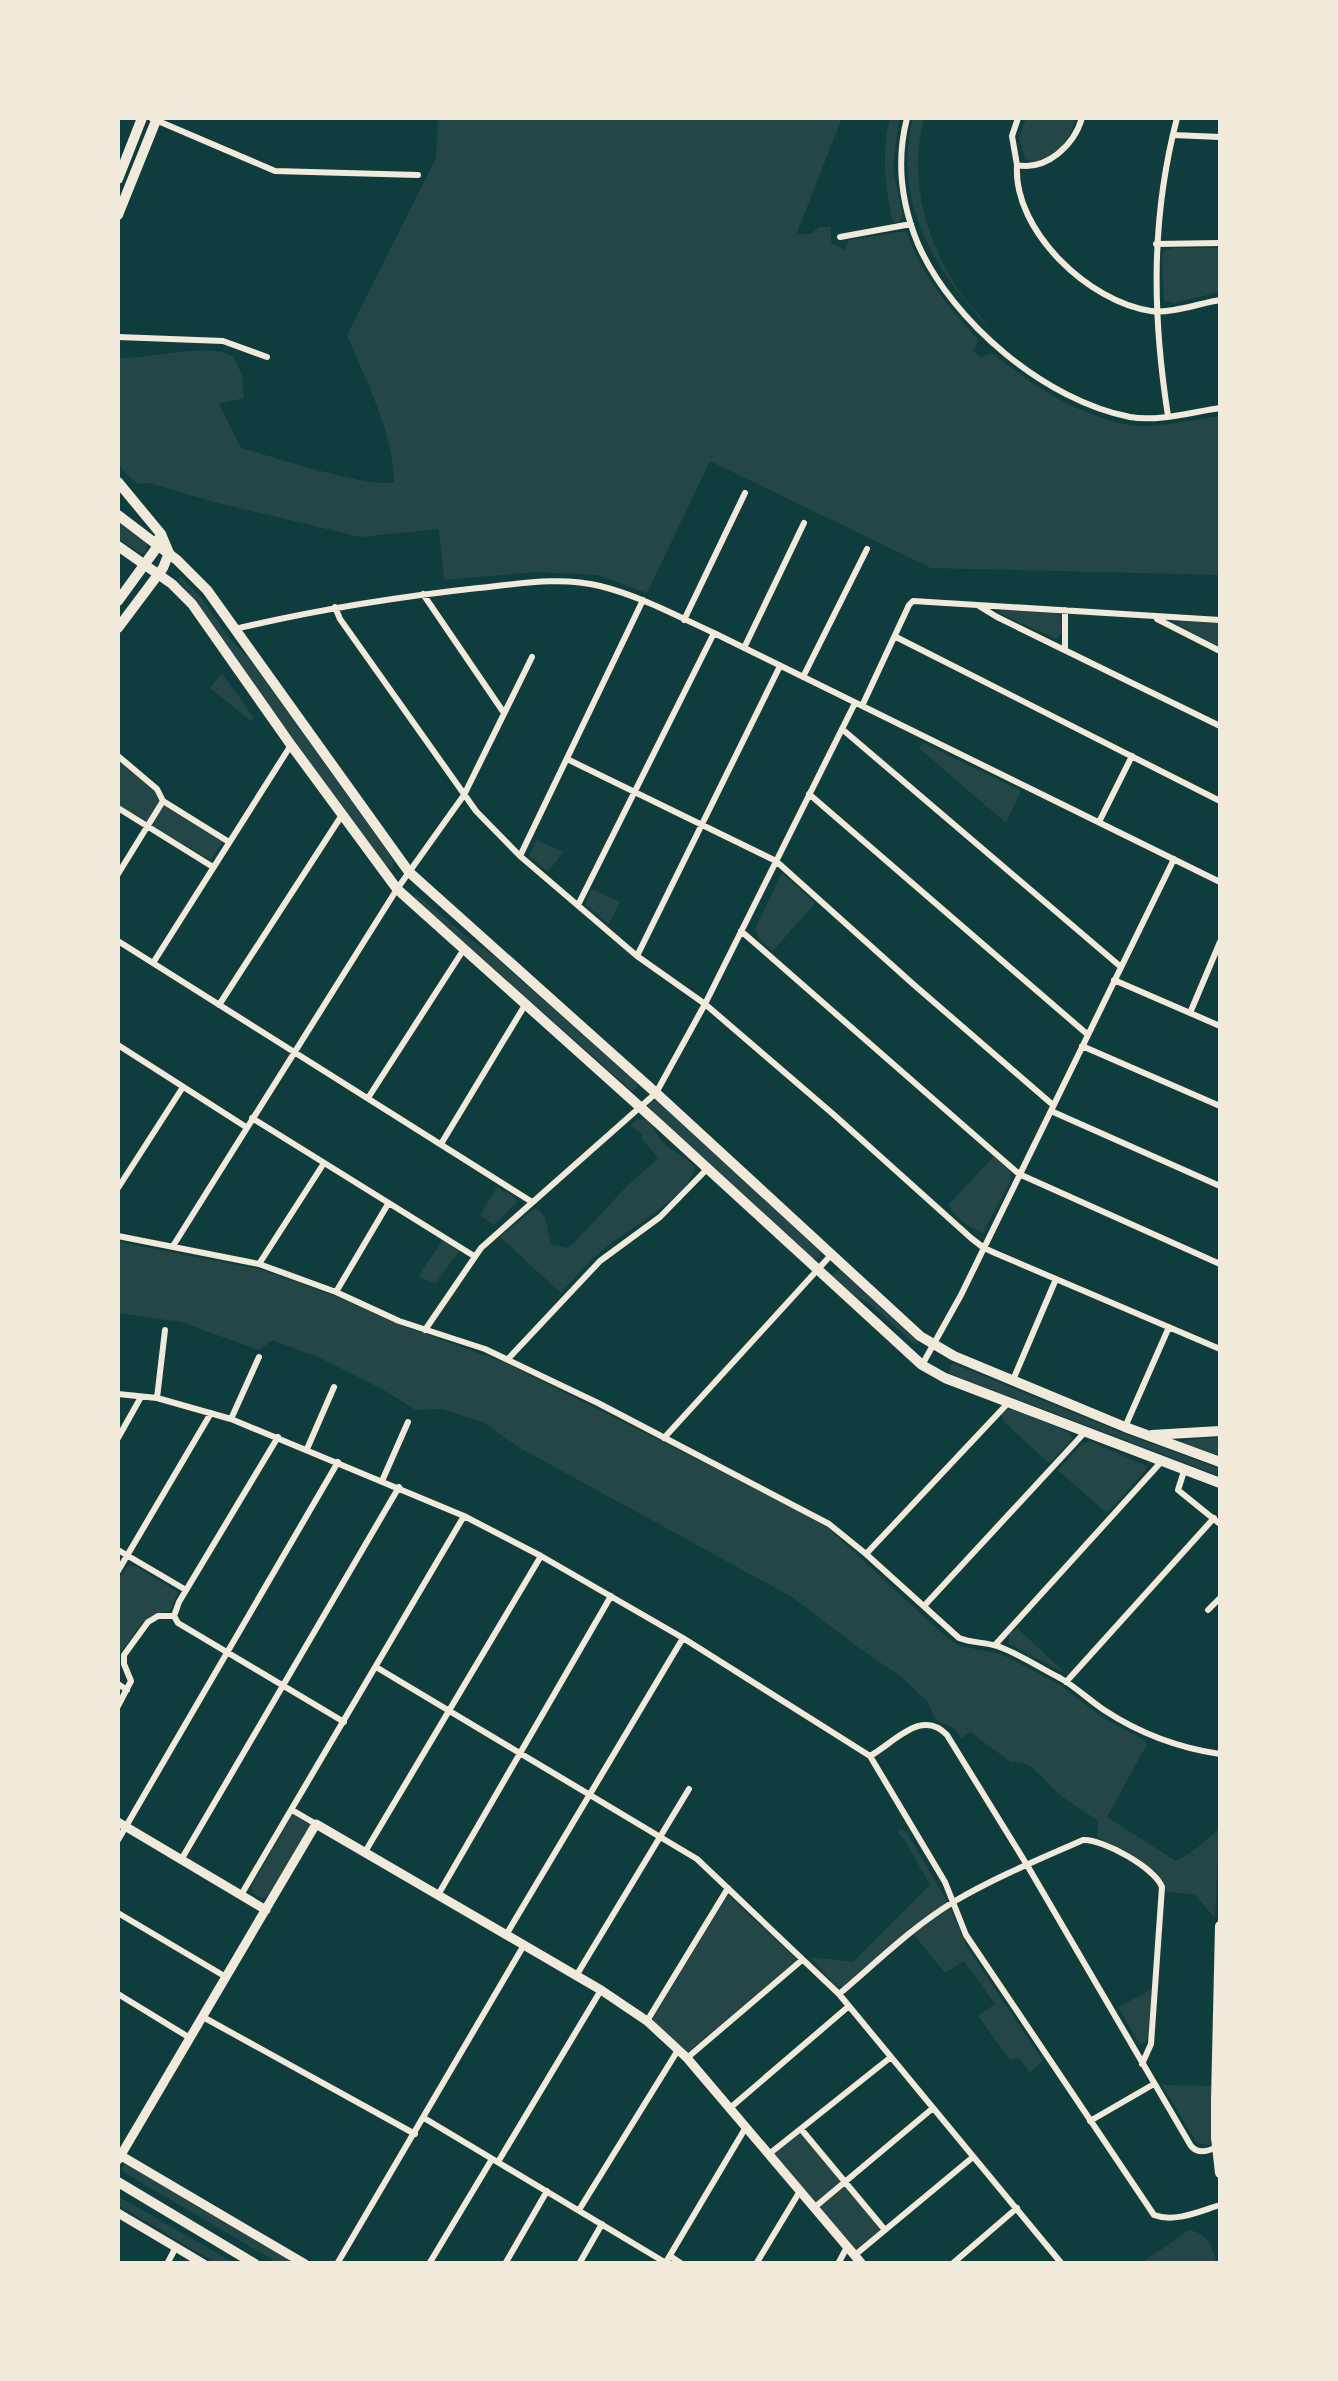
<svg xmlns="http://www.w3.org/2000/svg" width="1338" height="2381" font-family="'Source Serif 4',serif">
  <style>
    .green { fill: #244646 }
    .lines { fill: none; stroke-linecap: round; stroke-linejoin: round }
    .minor { stroke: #f1e9da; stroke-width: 6 }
    .tertiary { stroke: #f1e9da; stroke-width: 9 }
    .secondary { stroke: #f1e9da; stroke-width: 10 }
    .primary { stroke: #f1e9da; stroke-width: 10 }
  </style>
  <rect width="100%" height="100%" fill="#0f3d3e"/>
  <path class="green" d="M438,118H842L796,235L812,233L819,227H831V243L844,250L849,240L906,231C921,273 946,305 976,337L978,341L973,351L981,357L990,353L994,354C1031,386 1092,424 1142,426C1167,426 1195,419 1220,416V575L931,568L710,461L647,593L597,575L536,572L444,580L439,529L360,537L214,502L149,483L138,484L125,473L118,463V358C152,359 204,342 233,356L242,375L244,398L219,404L241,448C271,456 370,489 394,482C393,431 366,381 347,335L436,158Z
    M890,118H899L893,169L903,216L898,222H893C885,188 881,153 890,118Z
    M913,118H924C907,181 927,245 964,298C972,308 983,318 989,328C935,271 891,199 913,118Z
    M1026,118H1075C1069,144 1058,154 1035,163L1025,159L1019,137Z
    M1174,248H1220V292L1174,303L1164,300L1162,255L1165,250Z
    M118,522L145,542L147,545L146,553H140L118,539Z
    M180,576L202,599L229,637L250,660L391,856L393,862L392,869L386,866L376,854L234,659L215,628L178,579Z
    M1002,609L1056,613L1061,618V634L1056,639L1052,637L999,613Z
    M1181,621L1220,623V647L1179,626L1177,624Z
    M222,673L254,718L251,721L210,688Z
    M923,743L1021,791L1006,823L919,748Z
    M118,759L155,791L159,800L223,841L211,860L118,806Z
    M537,840L563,852L548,872L529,856Z
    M782,873L815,903L773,951L760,940L755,929Z
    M591,889L620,902L609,924L586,905Z
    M416,894L467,937L494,956L637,1083L638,1086L633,1092L414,898Z
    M652,1100L657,1101L820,1251V1257L812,1260L652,1111L648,1106Z
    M636,1120C639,1120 642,1119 645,1120C654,1123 655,1134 661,1140C671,1152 686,1156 695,1167C690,1196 629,1229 606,1247C589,1260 575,1278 561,1293L500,1237L535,1208C551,1215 545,1232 552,1245L567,1248L572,1245L625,1188L658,1158L641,1138L643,1135L631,1125Z
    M994,1156L1010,1172L1011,1180L983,1233C971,1229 952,1216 949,1204Z
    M497,1187L515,1198L517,1202L494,1225L480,1215Z
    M443,1240L460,1250L435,1284L418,1276Z
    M118,1242L259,1269L335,1296L398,1324L506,1363L776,1499L828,1528L946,1637L960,1646L1001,1654L1042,1675L1061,1686L1102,1717L1144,1740L1147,1744L1107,1817L1176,1861L1193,1851L1219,1829L1215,1918L1195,1895L1164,1891V1883L1156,1871L1097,1837L1098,1821C1084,1811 1069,1803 1057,1792C1042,1780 1032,1759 1011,1762L970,1732L961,1738L954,1728L936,1720L927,1701L900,1676L859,1648L792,1597L520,1448L483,1422L441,1409L416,1410L382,1389L320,1358L272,1340L259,1350L181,1322L118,1313Z
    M839,1269L919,1343L920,1344L913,1343L871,1305L848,1292L831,1276Z
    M952,1363L1117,1431L1220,1469V1476L949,1373Z
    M1008,1410H1017L1069,1433L1072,1438L1070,1442L1049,1463L1004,1422L1001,1413Z
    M1220,1437V1456L1182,1442L1185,1440Z
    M1090,1441L1146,1466V1470L1108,1512L1104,1511L1058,1470L1081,1445Z
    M134,1565L178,1592L170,1611C138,1613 137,1636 118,1655V1582L127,1566Z
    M1017,1628L1063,1671V1672L1009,1644V1634Z
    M293,1814L312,1826L270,1895L261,1898L252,1893V1885Z
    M902,1829L907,1833L947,1901L967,1947L1043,2061L1030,2072L1019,2058L1010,2060L978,2016L995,2004L964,1961L945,1973L911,1931L842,1987L836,1986L810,1957L853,1962L930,1885L904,1839L897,1832Z
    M728,1895L797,1960L687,2053L652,2020Z
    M1152,1989L1148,2038L1145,2043L1140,2044L1118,2007Z
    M1162,2085L1211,2086V2141L1209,2145L1197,2143Z
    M801,2131L882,2229L855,2252L773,2154Z
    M125,2164L129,2166L295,2263H278L125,2173L121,2169Z
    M118,2196L234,2263H216L118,2205Z
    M1189,2230C1210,2235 1211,2245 1217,2263H1141Z"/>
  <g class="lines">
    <path class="minor" d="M151,118L275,171L418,175
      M907,118C896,161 901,203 918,244C952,322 1046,401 1130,417C1158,422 1192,412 1220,408
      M1018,118L1012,136L1017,165C1047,171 1074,145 1082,118
      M1173,135L1220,137
      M1017,165C1013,231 1089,302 1151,311C1170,314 1201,303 1220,300
      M840,237L911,224
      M1156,244L1220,243
      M118,337L223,341L267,357
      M1168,416C1152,313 1151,218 1177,118
      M423,594L504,713
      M979,606L997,617L1220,726
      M335,607L340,619L476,811L520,856L637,956L705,1004L833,1114L971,1238L984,1248L995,1253L1220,1349
      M1157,619L1220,651
      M684,620L745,493
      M235,629C315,610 396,597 478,588C518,584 561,576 600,586C640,596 677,616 714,633L1220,882
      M896,637L1220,801
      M744,648L804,523
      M1065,648V610
      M803,677L867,549
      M862,706L909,605L913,601L1220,620
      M842,729L1121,967
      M118,756L157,789L163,801L118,874
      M567,759L776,861L913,984L1053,1105
      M809,794L1087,1034
      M163,801L229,842
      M118,808L213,867
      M1099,822L1132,756
      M520,856L643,600
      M578,905L714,633
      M741,931L1019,1174L1220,1264
      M118,941L532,1202
      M637,956L780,666
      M153,963L291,745
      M1114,980L1220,1026
      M219,1005L342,815
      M1190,1013L1220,942
      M118,1045L246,1127
      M1082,1046L1220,1106
      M368,1098L464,949
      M1051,1111L1220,1186
      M252,1118L474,1256
      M441,1144L525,1005
      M118,1188L183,1087
      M118,1236L259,1264L336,1292L399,1321L485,1349L598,1403L829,1524L866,1554L959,1638C972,1643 984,1642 997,1646C1018,1653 1040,1668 1060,1678C1076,1687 1089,1700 1104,1710C1139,1733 1179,1748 1220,1754
      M173,1246L397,889L464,795L532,657
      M259,1264L324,1163
      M336,1292L388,1204
      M425,1330L481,1248L656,1093L705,1004L855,703
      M508,1359L600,1261L660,1217L707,1169
      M922,1365L961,1295L1174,859
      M1013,1380L1056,1279
      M118,1394L157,1398L231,1419L464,1516L541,1556L683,1638L870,1756L945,1882L966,1935L1154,2215C1175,2223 1200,2211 1220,2205
      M157,1398L165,1330
      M231,1419L259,1357
      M1125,1427L1169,1327
      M118,1438L141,1397
      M664,1438L831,1255
      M307,1449L334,1387
      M1185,1468L1178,1490L1220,1524
      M382,1481L408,1422
      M118,1550L186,1590
      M866,1554L1009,1402
      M118,1571L211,1413
      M924,1606L1085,1432
      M1208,1610L1220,1598
      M174,1616L179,1602L278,1437
      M174,1616L178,1623L344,1722
      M995,1645L1162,1461
      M376,1667L697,1859L839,1994L1062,2264
      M1066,1682L1214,1518
      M118,1684L127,1690
      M118,1706L131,1681L124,1664V1655L148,1622L158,1616H174
      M870,1756C895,1742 922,1708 947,1735L1027,1865L1191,2146C1198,2154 1207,2152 1216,2147
      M292,1810L316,1824
      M118,1840L338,1462
      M365,1852L541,1556
      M181,1860L399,1487
      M241,1895L464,1516
      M438,1895L611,1596
      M118,1913L226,1977
      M506,1935L683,1638
      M576,1976L689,1789
      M118,1994L190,2038
      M839,1994C876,1963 913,1926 955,1901C996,1877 1040,1859 1083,1840C1103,1839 1155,1868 1162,1887L1151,2044L1142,2064
      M203,2017L415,2134
      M647,2021L728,1888
      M687,2058L802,1960
      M730,2108L849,2006
      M424,2118L666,2263
      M1090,2121L1154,2084
      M801,2129L885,2230
      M769,2154L891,2057
      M498,2162L601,1990
      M815,2207L933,2108
      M579,2210L678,2050
      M855,2255L973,2157
      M670,2256L682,2264
      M666,2262L746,2127
      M167,2264L176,2247
      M337,2264L524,1945
      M429,2264L492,2159
      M505,2264L547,2191
      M579,2264L602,2224
      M756,2264L800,2191
      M838,2264L847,2247
      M952,2264L1017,2208"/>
    <path class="tertiary" d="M118,1822L266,1910
      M118,2154L305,2264
      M118,2160L316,1824L601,1990L647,2021L687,2058L862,2264
      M118,2213L204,2264"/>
    <path class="secondary" d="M118,179L142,118
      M118,215L157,118
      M118,482L161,534L169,553L163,568L118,628
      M118,601L155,550L159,538
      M1152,1435L1220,1431"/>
    <path class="primary" d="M118,515L177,560L207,590L409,872L656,1093L920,1336L954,1356L1125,1427L1220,1462
      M118,546L172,584L192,604L291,745L397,889L659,1124L922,1365L945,1378L1220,1483
      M1220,1926L1216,2100V2138L1220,2173
      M118,2182L255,2264"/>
  </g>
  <rect width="1338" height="2381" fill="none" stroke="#f1e9da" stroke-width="240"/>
</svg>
